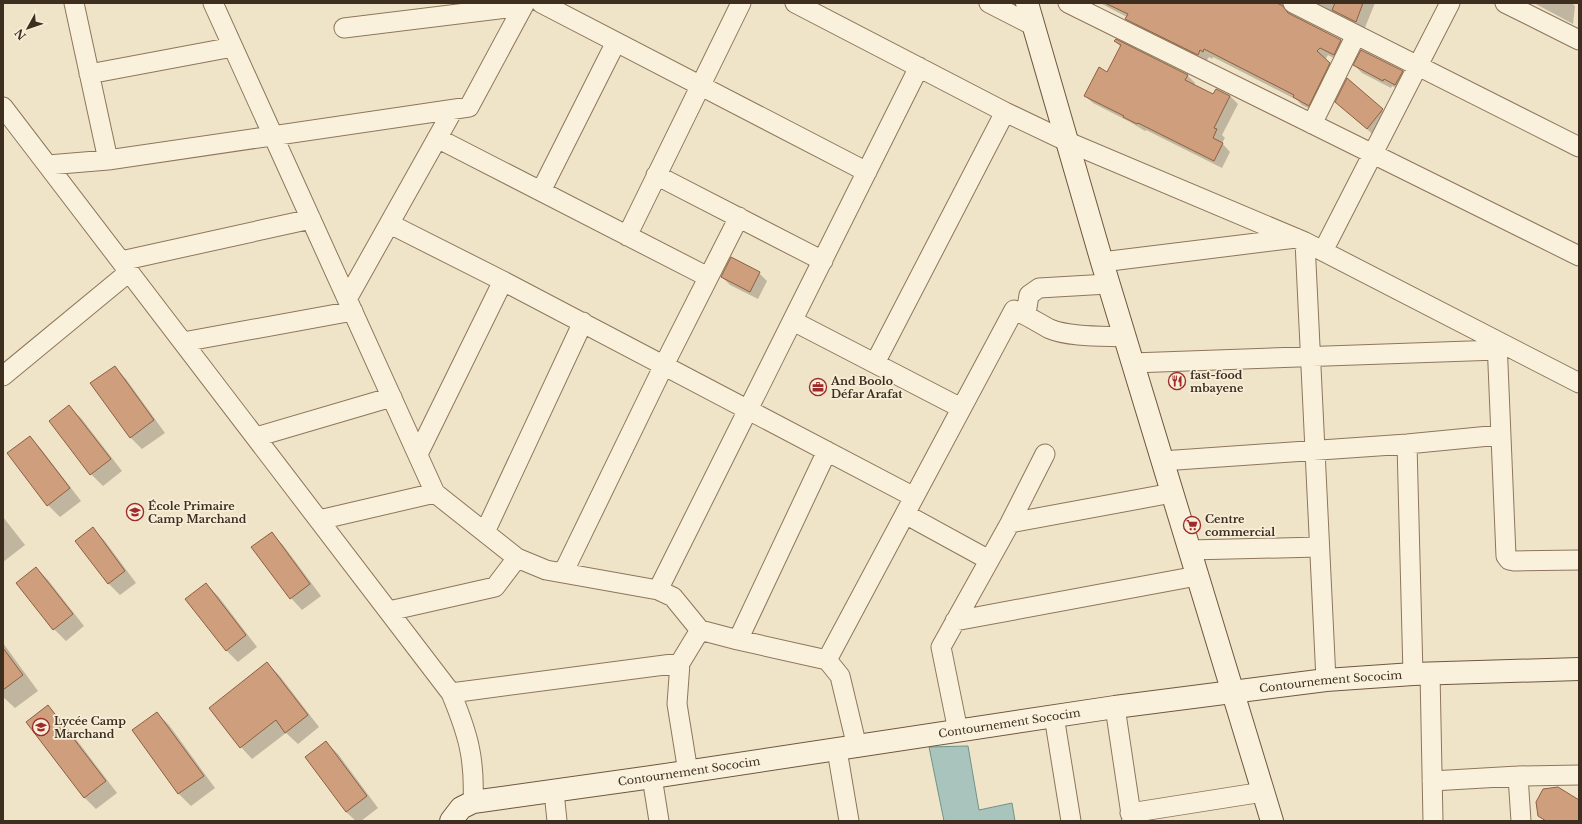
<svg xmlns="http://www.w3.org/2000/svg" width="1582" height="824" font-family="'Libre Baskerville',serif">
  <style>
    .water { fill: #a9c4bc; stroke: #6f938a }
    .shadow { fill: #0003 }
    .building { fill: #cf9f7d; stroke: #8d5f41 }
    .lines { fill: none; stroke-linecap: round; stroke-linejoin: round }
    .street-casing { stroke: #8d765c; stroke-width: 21 }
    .secondary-casing { stroke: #6f573f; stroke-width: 24 }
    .street { stroke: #faf1dc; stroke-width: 19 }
    .secondary { stroke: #faf1dc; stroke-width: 22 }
    .labels { text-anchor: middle; stroke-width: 3.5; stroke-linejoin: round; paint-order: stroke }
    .poi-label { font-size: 11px; font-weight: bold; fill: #3d2e20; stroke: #f7eed8; text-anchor: start }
    .street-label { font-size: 11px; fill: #3d2e20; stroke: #f7eed8 }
  </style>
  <rect width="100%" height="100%" fill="#f0e4c8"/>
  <path class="water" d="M968,746L979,810L1012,803L1015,821H944L929,747Z"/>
  <path class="shadow" d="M1100,3H1292L1287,14L1341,41L1349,49L1342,63L1328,55L1325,60L1338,72L1317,113L1302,105L1297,100L1213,57L1212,59L1209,57L1206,62L1135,27L1127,19V17Z
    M1316,3H1375L1364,30L1321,8Z
    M1534,3H1572L1575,6L1573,24Z
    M1115,41L1187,75L1195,83L1194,85L1214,95L1217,90L1230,96L1238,104L1222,135L1225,138L1222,143L1230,152L1222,168L1146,130L1145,131L1130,122L1093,103L1085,96L1108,73L1121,47Z
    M1354,65L1402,72L1410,79L1403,92L1392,86L1391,88L1362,73Z
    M1348,79L1398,125L1383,144L1337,101Z
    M759,273L767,281L758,299L730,285L722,277Z
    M114,367L126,379L165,433L142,449L130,437Z
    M69,407L81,418L122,471L103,486L91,474Z
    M30,437L41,449L81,501L60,517L48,505Z
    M3,517L25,545L3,562Z
    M93,529L104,540L136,583L120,595L109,584Z
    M271,533L283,545L321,596L302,610L291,598Z
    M36,568L48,580L84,626L66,641L54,629L17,583Z
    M206,584L218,596L257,647L238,662L226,650Z
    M3,643L38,691L15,708L3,697Z
    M267,663L279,675L319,727L298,744L286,733L252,759L241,747Z
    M48,707L60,718L117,793L96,809L84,797Z
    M157,713L169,725L215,788L191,806L179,794L133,730Z
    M326,742L338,754L378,808L361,821H356L346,812Z"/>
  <path class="building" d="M1105,3H1277L1283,6L1288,13L1341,40L1334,55L1320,48L1317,51L1330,63L1309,106L1293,97L1294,95L1204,49L1203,52L1200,50L1198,55L1125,19L1128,14Z
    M1335,3H1363L1356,22L1332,10Z
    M1116,39L1188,75L1185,80L1213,94L1216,89L1230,96L1214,128L1217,129L1213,138L1223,143L1214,161L1138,123L1137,124L1123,117L1124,116L1084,96L1099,67L1107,72L1121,45L1114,41Z
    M1361,50L1403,71L1395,85L1384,79L1383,81L1353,65Z
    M1347,78L1383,109L1367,129L1335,102Z
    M731,257L760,272L750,292L721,277Z
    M115,366L154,420L130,438L90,383Z
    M69,405L111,459L90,475L49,421Z
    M30,436L70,488L47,506L7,453Z
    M93,527L125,571L108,584L75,541Z
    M272,532L310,584L290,599L251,547Z
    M36,567L73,614L53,630L16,583Z
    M206,583L246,635L226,651L185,599Z
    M3,648L23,675L3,690Z
    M267,662L308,715L285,733L276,720L240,748L209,708Z
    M48,705L106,781L84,798L26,722Z
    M157,712L204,776L178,794L132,730Z
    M326,741L367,796L346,812L305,757Z
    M1558,787L1579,800V821H1546L1538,816L1536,802L1543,789Z"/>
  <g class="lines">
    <g class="street-casing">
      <path id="street" d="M74,3L108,160
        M213,3L435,493L517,558L546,570L658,590L673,597L700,630L738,640L827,660L840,676L857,747
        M541,3L867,172
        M795,3L1005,112L1068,142L1305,242L1579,383
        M989,3L1034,26
        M1068,3L1579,256
        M1293,3L1579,147
        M1505,3L1579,40
        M344,28L523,6
        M89,74L233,47
        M3,107L451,693C468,734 475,758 473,802
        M1312,124L1356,35
        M437,138L708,277
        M48,165L108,160L469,107L525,3
        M656,175L823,261
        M541,191L616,42
        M390,224L503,281L914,497
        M627,236L741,3
        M1305,242L1326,680
        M1323,251L1450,3
        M121,261L311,219
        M1102,262L1296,238
        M347,299L453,110
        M1026,314L1029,295L1039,288L1108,284
        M793,321L961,408
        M1497,341L1506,556L1509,560L1514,561L1579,560
        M183,342L353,311
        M875,363L1005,112
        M1132,363L1498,350
        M3,376L129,272
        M256,437L392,397
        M1407,444L1413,674
        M418,454L503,281
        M1162,461L1407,444L1500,435
        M905,514L989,560
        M319,520L435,493
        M1010,523L1172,493
        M485,532L583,322
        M1189,550L1319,547
        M563,573L664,365L739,217
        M658,590L919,67
        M389,611L495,587L517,558
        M955,621L1197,576
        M738,640L827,451
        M827,660L1014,310C1027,315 1038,323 1050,329C1069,337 1103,336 1125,337
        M1430,673L1433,821
        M451,693L680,663
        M1115,707L1132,821
        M1054,716L1071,821
        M958,731L941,647L1010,523L1045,454
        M837,750L849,821
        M688,772L677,704L680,663L700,630
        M1518,776L1521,821
        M652,777L659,821
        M1432,781L1518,776L1579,775
        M554,792L557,821
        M1130,813L1263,792"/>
    </g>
    <g class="secondary-casing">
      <g id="secondary">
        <path d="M1027,3L1102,262L1272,821"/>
        <path id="s1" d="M451,821L461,808L473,802L652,777L1115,707L1326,680L1413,674L1579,669"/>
      </g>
    </g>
    <use href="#street" class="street"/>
    <use href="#secondary" class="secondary"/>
  </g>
  <defs>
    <g id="restaurant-ring" transform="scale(0.9)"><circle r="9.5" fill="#f7eed8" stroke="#9e2a2b" stroke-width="1.5"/><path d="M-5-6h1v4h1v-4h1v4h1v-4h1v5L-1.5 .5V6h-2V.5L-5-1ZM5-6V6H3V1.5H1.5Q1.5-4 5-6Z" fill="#9e2a2b"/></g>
    <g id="office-ring" transform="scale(0.9)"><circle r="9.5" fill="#f7eed8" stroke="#9e2a2b" stroke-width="1.5"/><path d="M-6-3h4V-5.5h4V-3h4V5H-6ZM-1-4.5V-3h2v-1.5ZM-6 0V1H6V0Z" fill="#9e2a2b"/></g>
    <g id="school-ring" transform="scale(0.9)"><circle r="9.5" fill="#f7eed8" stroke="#9e2a2b" stroke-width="1.5"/><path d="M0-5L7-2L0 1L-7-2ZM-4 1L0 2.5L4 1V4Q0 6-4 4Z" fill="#9e2a2b"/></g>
    <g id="supermarket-ring" transform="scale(0.9)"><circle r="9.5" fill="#f7eed8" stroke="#9e2a2b" stroke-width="1.5"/><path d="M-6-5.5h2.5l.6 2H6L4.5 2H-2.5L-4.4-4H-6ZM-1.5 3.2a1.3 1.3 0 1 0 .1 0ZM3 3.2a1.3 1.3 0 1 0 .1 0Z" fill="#9e2a2b"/></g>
  </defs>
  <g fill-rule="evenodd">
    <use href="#restaurant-ring" x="1177" y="381"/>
    <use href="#office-ring" x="818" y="387"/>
    <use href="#school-ring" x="135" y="512"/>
    <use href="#supermarket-ring" x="1192" y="525"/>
    <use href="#school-ring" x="41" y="727"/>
  </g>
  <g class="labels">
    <g class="poi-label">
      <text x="1190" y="379">fast-food<tspan x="1190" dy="13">mbayene</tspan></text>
      <text x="831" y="385">And Boolo<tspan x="831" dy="13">Défar Arafat</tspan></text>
      <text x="148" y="510">École Primaire<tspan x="148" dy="13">Camp Marchand</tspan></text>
      <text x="1205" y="523">Centre<tspan x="1205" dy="13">commercial</tspan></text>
      <text x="54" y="725">Lycée Camp<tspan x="54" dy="13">Marchand</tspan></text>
    </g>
    <g class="street-label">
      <text dy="4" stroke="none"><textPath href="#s1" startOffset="896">Contournement Sococim</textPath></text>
      <text dy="4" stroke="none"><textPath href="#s1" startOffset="572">Contournement Sococim</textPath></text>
      <text dy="4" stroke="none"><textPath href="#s1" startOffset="248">Contournement Sococim</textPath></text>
    </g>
  </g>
  <rect width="1582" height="824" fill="none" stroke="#3d2e20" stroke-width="8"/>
  <g transform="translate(28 28) rotate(230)" stroke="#f7eed8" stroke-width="3" paint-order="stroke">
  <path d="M0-3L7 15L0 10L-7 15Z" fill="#3d2e20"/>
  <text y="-6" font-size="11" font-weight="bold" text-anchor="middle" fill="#3d2e20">N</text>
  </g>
</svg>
